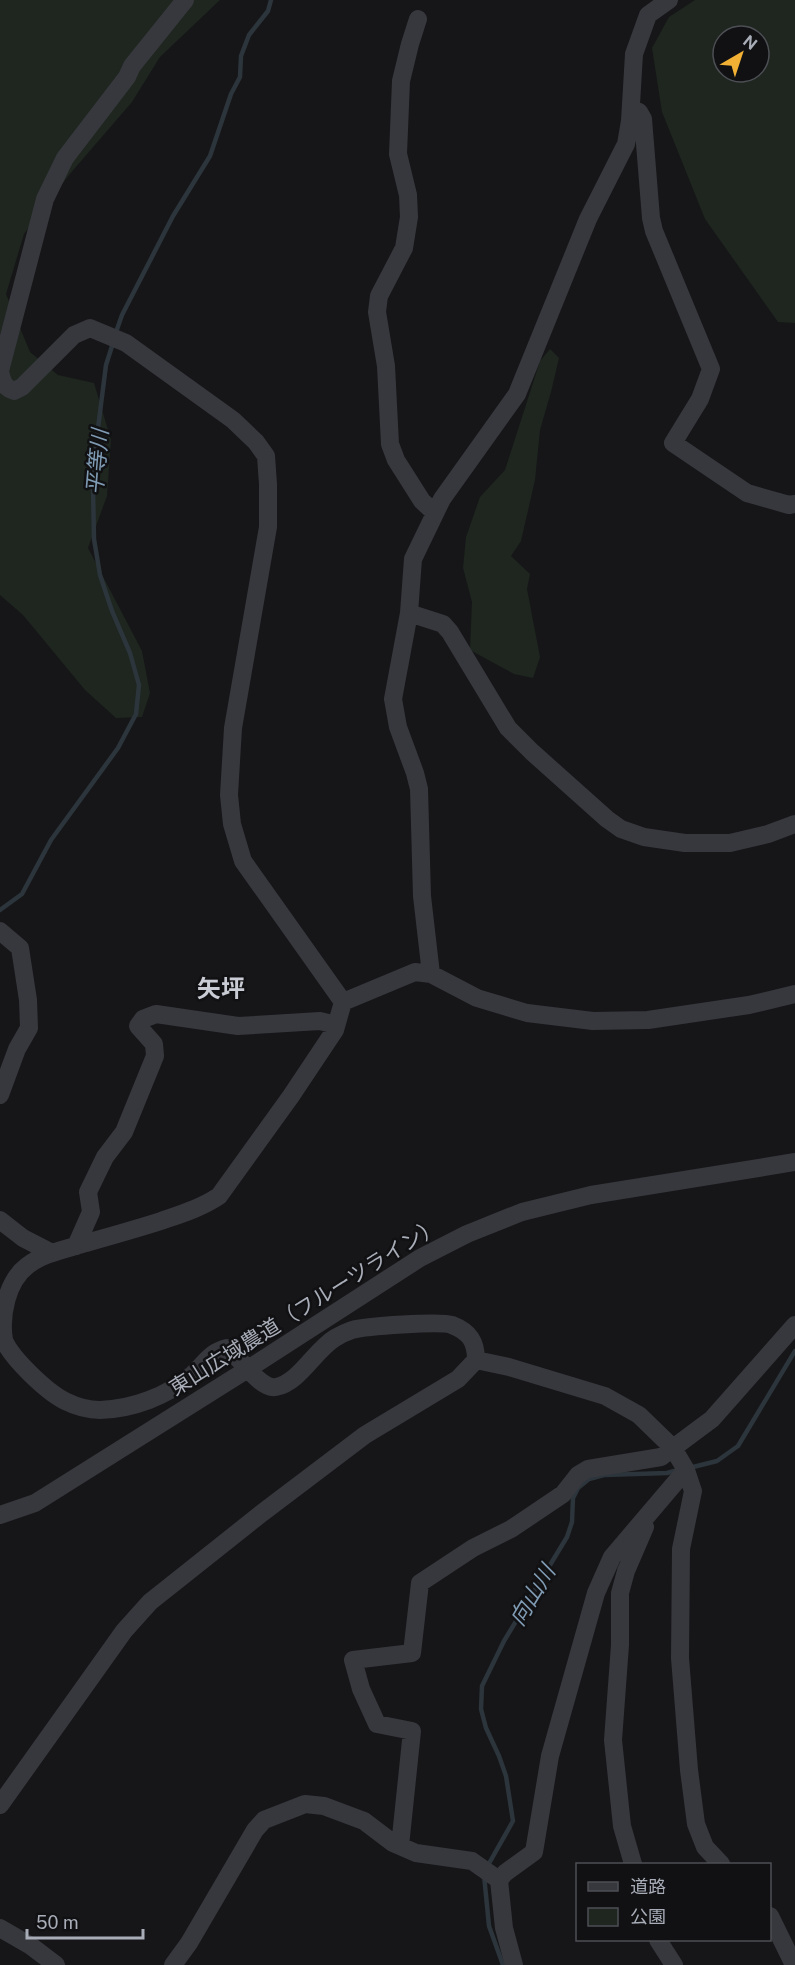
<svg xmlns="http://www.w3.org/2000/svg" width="795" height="1965" font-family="'Public Sans','Noto Sans JP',sans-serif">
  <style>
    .green { fill: #1e261f; fill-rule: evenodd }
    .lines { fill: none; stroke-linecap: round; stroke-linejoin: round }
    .stream { stroke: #2c353c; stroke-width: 4.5 }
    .minor { stroke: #37383d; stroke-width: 18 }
    .labels { text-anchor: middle; stroke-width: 5; stroke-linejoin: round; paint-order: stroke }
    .street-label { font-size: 21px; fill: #a8adb8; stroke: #111113 }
    .water-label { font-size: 22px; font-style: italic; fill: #7f9bb3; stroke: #111113 }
    .quarter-label { font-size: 24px; font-weight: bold; fill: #c9ccd4; stroke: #111113 }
  </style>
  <rect width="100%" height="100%" fill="#161618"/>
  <path class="green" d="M0,0H220L160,57L132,102L69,175L24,234L6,294L30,352L58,375L94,383L111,440L107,496L88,548L142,651L150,693L142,717L116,718L85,690L23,615L0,595Z
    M695,0H795V323L778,322L705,219L662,112L652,48L669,17ZM723,36H759V72H723Z
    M550,349L559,358L551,392L540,430L535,480L521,541L511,556L530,574L527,589L540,657L533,678L514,674L470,650L472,602L463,568L466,537L480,497L505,470L540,361Z"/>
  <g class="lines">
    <path class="stream" d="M115,335L122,315L173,216L210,156L231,94L240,77L241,56L249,35L268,11L271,0
      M0,910L22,894L51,840L118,748L136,714L139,685L130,653L112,611L100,575L94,539L93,487L97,436L106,365L113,343
      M689,1468L717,1461L738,1446L795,1351
      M487,1867L513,1821L506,1776L499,1756L486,1728L481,1709L482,1686L504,1641L567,1537L572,1522L573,1498L578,1488L589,1479L604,1475L667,1473L678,1470
      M484,1875L489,1926L503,1965"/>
    <path class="minor" d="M418,19L410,44L401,81L398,154L408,195L409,217L404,248L379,296L377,312L386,366L390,444L396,460L422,501L435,513
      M631,108L639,112L643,119L651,218L654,231L711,369L700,399L673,443L747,493L789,505L795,504
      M409,613L443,624L450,632L508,728L532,752L607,819L621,829L644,837L685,843H730L768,834L795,824
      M0,931L20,948L28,1000L29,1028L17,1049L0,1095
      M431,974L422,896L419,789L415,773L398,727L393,699L409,613L413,559L442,499L517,394L588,219L626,144L630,121L634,54L648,15L669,0
      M343,1002L415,972L431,974L477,998L527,1013L593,1021L648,1020L749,1005L795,994
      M0,1220L23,1238L52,1253
      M76,1246L91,1212L88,1192L105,1157L124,1132L155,1056L154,1044L138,1026L143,1019L156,1014L238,1026L320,1021L336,1025
      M476,1360L509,1367L605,1396L639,1415L673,1448L686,1470L693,1491L681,1549L680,1658L689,1770L696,1824L705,1847L721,1864
      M0,1515L35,1503L248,1369L420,1258L467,1234L522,1212L591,1195L795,1162
      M0,1805L124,1631L150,1602L262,1513L365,1435L458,1379L476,1360C476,1342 470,1332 452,1325C441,1321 365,1326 352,1330C346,1332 340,1335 335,1338C315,1350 299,1383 276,1387C260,1390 240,1357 227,1348C208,1353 206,1363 192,1375C167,1396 133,1409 100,1410C88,1410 75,1406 65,1401C47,1392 11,1358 4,1340C0,1316 7,1281 27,1266C43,1253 67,1249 86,1243C111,1236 136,1229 161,1221C181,1214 201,1208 219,1196L291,1096L335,1030L343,1002L243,861L232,824L229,795L233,728L268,527V484L266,456L256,442L233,420L126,343L90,328L74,335L22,387L14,391C4,388 2,381 0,371L45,199L65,158L127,77L132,66L185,0
      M400,1846L412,1731L377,1724L361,1689L353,1660L412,1653L420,1583L473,1548L511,1529L563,1494L578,1475L588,1469L661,1457L712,1419L795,1325
      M633,1864L622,1826L613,1740L620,1645V1593L626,1571L645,1527
      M499,1880L504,1928L514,1965
      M770,1916L794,1965
      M0,1928L31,1946L56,1965
      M658,1940L674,1965
      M173,1965L189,1943L255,1830L264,1820L305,1804L324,1806L364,1821L393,1843L416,1853L472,1861L499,1880L505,1873L534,1852L550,1756L596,1593L612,1557L686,1470"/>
  </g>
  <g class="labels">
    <g class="street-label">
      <text transform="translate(305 1307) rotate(-32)" y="7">東山広域農道（フルーツライン）</text>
    </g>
    <g class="water-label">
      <text transform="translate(97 462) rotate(-85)" y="8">平等川</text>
      <text transform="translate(532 1595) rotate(-59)" y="8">向山川</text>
    </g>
    <g class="quarter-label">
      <text x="221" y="997">矢坪</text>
    </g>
  </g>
  <rect x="576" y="1863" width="195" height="78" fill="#111113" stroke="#4d4f55" stroke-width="1.5"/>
  <rect x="588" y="1882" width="30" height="9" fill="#37383d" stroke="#4d4f55" stroke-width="1.5"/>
  <text x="630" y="1893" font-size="18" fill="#a8adb8">道路</text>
  <rect x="588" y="1908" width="30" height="18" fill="#1e261f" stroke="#4d4f55" stroke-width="1.5"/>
  <text x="630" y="1923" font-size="18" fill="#a8adb8">公園</text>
  <g transform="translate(741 54) rotate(39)"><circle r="28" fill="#111113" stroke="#4d4f55" stroke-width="1.5"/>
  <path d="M0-4.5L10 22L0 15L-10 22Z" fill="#f2b134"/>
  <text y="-9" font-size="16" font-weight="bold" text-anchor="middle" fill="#a8adb8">N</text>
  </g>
  <path d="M27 1929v9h116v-9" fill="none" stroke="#a8adb8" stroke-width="3"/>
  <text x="36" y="1929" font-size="18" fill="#a8adb8" stroke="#111113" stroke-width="4.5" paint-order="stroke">50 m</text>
</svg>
